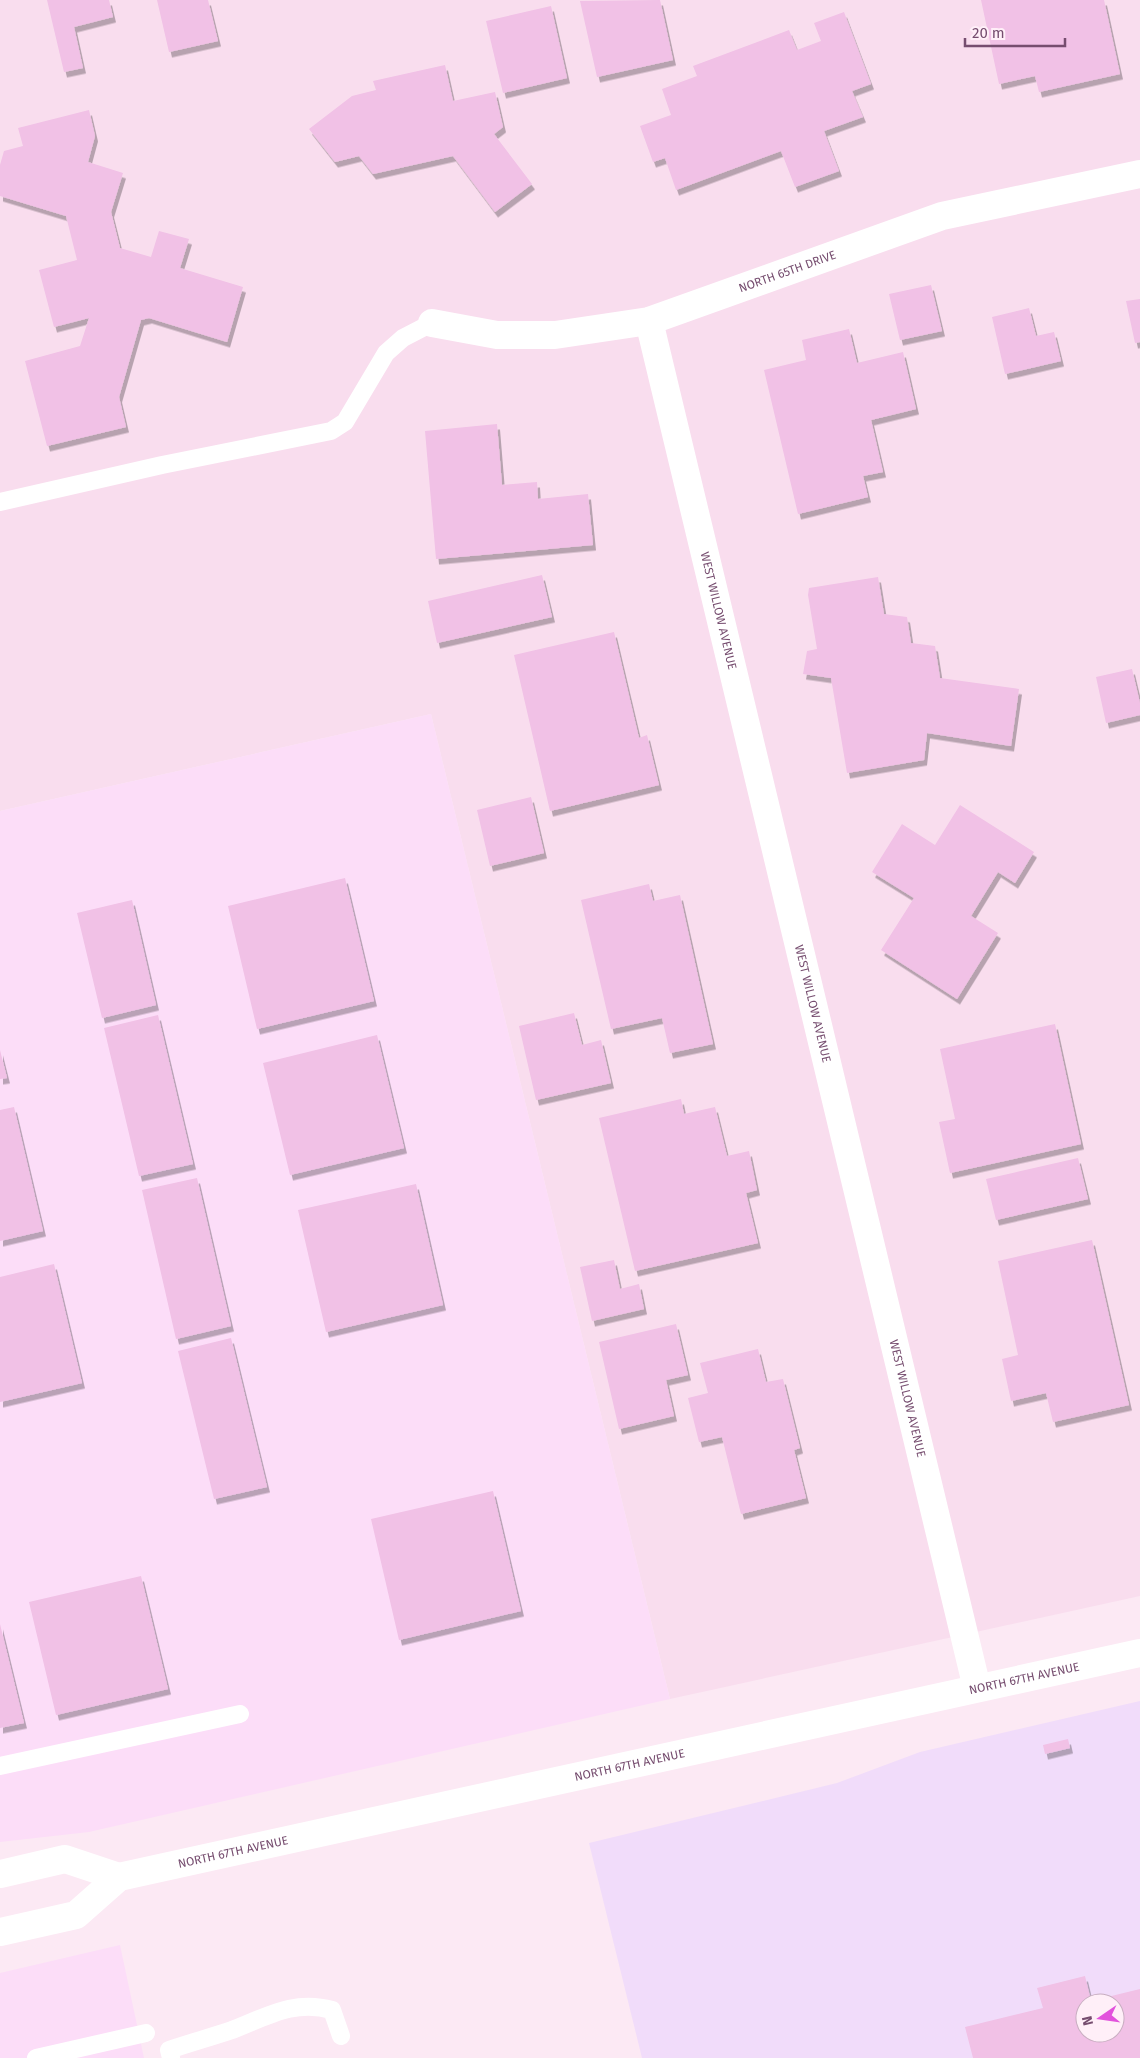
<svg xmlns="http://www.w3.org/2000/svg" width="1140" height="2058" font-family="'Fira Sans',sans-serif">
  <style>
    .residential { fill: #f9ddee }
    .commercial { fill: #fcddf8 }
    .medical { fill: #f1dcfa; fill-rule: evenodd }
    .building { fill: #f1c1e6; fill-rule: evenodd; filter: url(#shadow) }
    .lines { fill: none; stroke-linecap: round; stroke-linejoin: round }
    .service { stroke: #fff; stroke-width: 18 }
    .minor { stroke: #fff; stroke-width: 28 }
    .secondary { stroke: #fff; stroke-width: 28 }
    .labels { text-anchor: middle; stroke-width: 5; stroke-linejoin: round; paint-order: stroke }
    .street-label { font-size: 12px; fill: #764d6f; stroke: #ffeff8 }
  </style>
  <defs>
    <filter id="shadow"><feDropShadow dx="3" dy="5.5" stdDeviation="0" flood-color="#0004"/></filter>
  </defs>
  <rect width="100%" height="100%" fill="#fce9f4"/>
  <path class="residential" d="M0,0H1140V1596L670,1699L431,714L0,811Z"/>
  <path class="commercial" d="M431,714L670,1699L89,1832L0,1842V811Z
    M120,1945L144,2058H0V1973Z"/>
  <path class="medical" d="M1140,1701V2058H642L589,1843L837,1783L920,1752ZM1085,2003H1115V2033H1085Z"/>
  <path class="building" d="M47,0H109L113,17L74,27L83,68L64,72Z
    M157,0H208L218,41L169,52Z
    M660,0L673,60L597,77L580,1Z
    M981,0H1104L1120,74L1039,92L1035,76L999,84Z
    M551,6L567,78L503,93L486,21Z
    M844,12L871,84L852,91L863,117L824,131L839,171L795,187L781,151L676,190L665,158L653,162L640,126L671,115L662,89L697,76L693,66L789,30L797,50L821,41L814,23Z
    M445,65L453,101L495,92L503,127L494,134L532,184L495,212L453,156L373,174L359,156L335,162L309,129L352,96L376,90L373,81Z
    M89,110L95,136L88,162L123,173L111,212L120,248L151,257L159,231L189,239L180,268L243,287L227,342L149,318L141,320L119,397L126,427L47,446L25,361L80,346L89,318L54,327L39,270L77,260L66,216L0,196V165L4,151L23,146L18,128Z
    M931,285L942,331L900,340L889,294Z
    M1140,299V342L1135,343L1126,301Z
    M1029,308L1036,336L1054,332L1061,361L1005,374L992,317Z
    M849,329L857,363L903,352L916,409L871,420L883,472L863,476L868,497L798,514L764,370L806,360L802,340Z
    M497,424L502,485L537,482L538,499L588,494L593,545L436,559L425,431Z
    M542,575L552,617L437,643L428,601Z
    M878,577L884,614L907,617L911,643L935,646L940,678L1019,689L1011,746L927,733L924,760L847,773L831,678L803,674L807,651L817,649L808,595L809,588Z
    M614,632L639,738L647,735L659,785L550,811L514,655Z
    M1132,669L1140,703V715L1106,723L1096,677Z
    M531,797L544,853L490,866L477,810Z
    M960,805L1034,852L1015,883L998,872L971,916L998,933L957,999L881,950L914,898L872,872L902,824L935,845Z
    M345,878L374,1001L257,1029L228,906Z
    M649,884L653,901L680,895L713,1044L670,1053L662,1018L611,1029L581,900Z
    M132,900L156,1005L102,1018L77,913Z
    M574,1013L582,1045L601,1040L611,1083L536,1100L519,1026Z
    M158,1015L193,1164L139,1176L104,1028Z
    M1055,1024L1081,1144L950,1173L939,1122L955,1119L940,1049Z
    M377,1035L404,1148L290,1175L263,1063Z
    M0,1050L7,1078L0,1079Z
    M681,1099L684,1114L715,1107L727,1156L749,1151L757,1190L746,1193L758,1243L635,1271L599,1118Z
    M14,1107L43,1231L0,1241V1110Z
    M1078,1158L1088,1199L996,1220L986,1179Z
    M197,1178L231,1326L176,1339L142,1190Z
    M416,1184L443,1305L326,1332L298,1210Z
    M1092,1240L1129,1405L1053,1422L1046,1393L1011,1401L1002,1359L1018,1355L998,1261Z
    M614,1260L620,1289L639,1284L644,1309L592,1321L580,1267Z
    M54,1264L82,1383L0,1402V1277Z
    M676,1324L688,1375L666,1380L674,1416L619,1429L599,1342Z
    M231,1338L267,1487L214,1499L178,1351Z
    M758,1349L766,1382L783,1379L800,1448L794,1450L806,1498L741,1514L722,1437L699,1442L688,1398L708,1393L700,1363Z
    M493,1491L521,1611L399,1640L371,1519Z
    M141,1576L168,1689L56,1715L29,1602Z
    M0,1624L24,1723L0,1728Z
    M1068,1739L1070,1748L1045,1754L1043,1745Z
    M1085,1976L1091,2001L1140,1989V2058H973L965,2027L1043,2008L1037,1988ZM1085,2003H1115V2033H1085Z"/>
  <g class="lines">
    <path class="service" d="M0,502L162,465L331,431L345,422L386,353L403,338L432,323
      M0,1766L240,1714
      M36,2058L146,2033
      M171,2058L169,2050C190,2043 211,2037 232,2030C266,2017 294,1999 332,2010L341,2036"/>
    <g class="minor">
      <path id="s1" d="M649,321L977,1688"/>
      <path id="s2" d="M432,323L497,335H555L649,321L942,216L1140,174"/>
    </g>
    <g class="secondary">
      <path d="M0,1874L65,1859L119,1877"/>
      <path id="s3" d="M0,1932L76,1915L119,1877L1140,1653"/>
    </g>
  </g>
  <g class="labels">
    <g class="street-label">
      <text dy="4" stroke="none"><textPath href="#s2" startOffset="366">NORTH 65TH DRIVE</textPath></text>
      <text dy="4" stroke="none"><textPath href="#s1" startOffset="298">WEST WILLOW AVENUE</textPath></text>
      <text dy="4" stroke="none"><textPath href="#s1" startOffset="702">WEST WILLOW AVENUE</textPath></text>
      <text dy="4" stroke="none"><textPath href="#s1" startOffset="1108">WEST WILLOW AVENUE</textPath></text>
      <text dy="4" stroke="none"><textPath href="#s3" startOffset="1062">NORTH 67TH AVENUE</textPath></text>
      <text dy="4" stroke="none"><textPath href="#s3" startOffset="658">NORTH 67TH AVENUE</textPath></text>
      <text dy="4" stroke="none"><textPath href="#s3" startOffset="252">NORTH 67TH AVENUE</textPath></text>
    </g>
  </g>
  <g transform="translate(1100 2018) rotate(257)"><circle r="24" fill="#ffeff8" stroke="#c8aec1"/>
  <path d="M0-4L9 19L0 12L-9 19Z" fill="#e252dc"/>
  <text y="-8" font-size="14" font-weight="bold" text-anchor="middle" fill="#764d6f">N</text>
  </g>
  <path d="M965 38v8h100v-8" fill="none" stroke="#764d6f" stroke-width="2.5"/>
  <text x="972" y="38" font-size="15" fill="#764d6f" stroke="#ffeff8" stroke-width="4" paint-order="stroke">20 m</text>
</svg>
